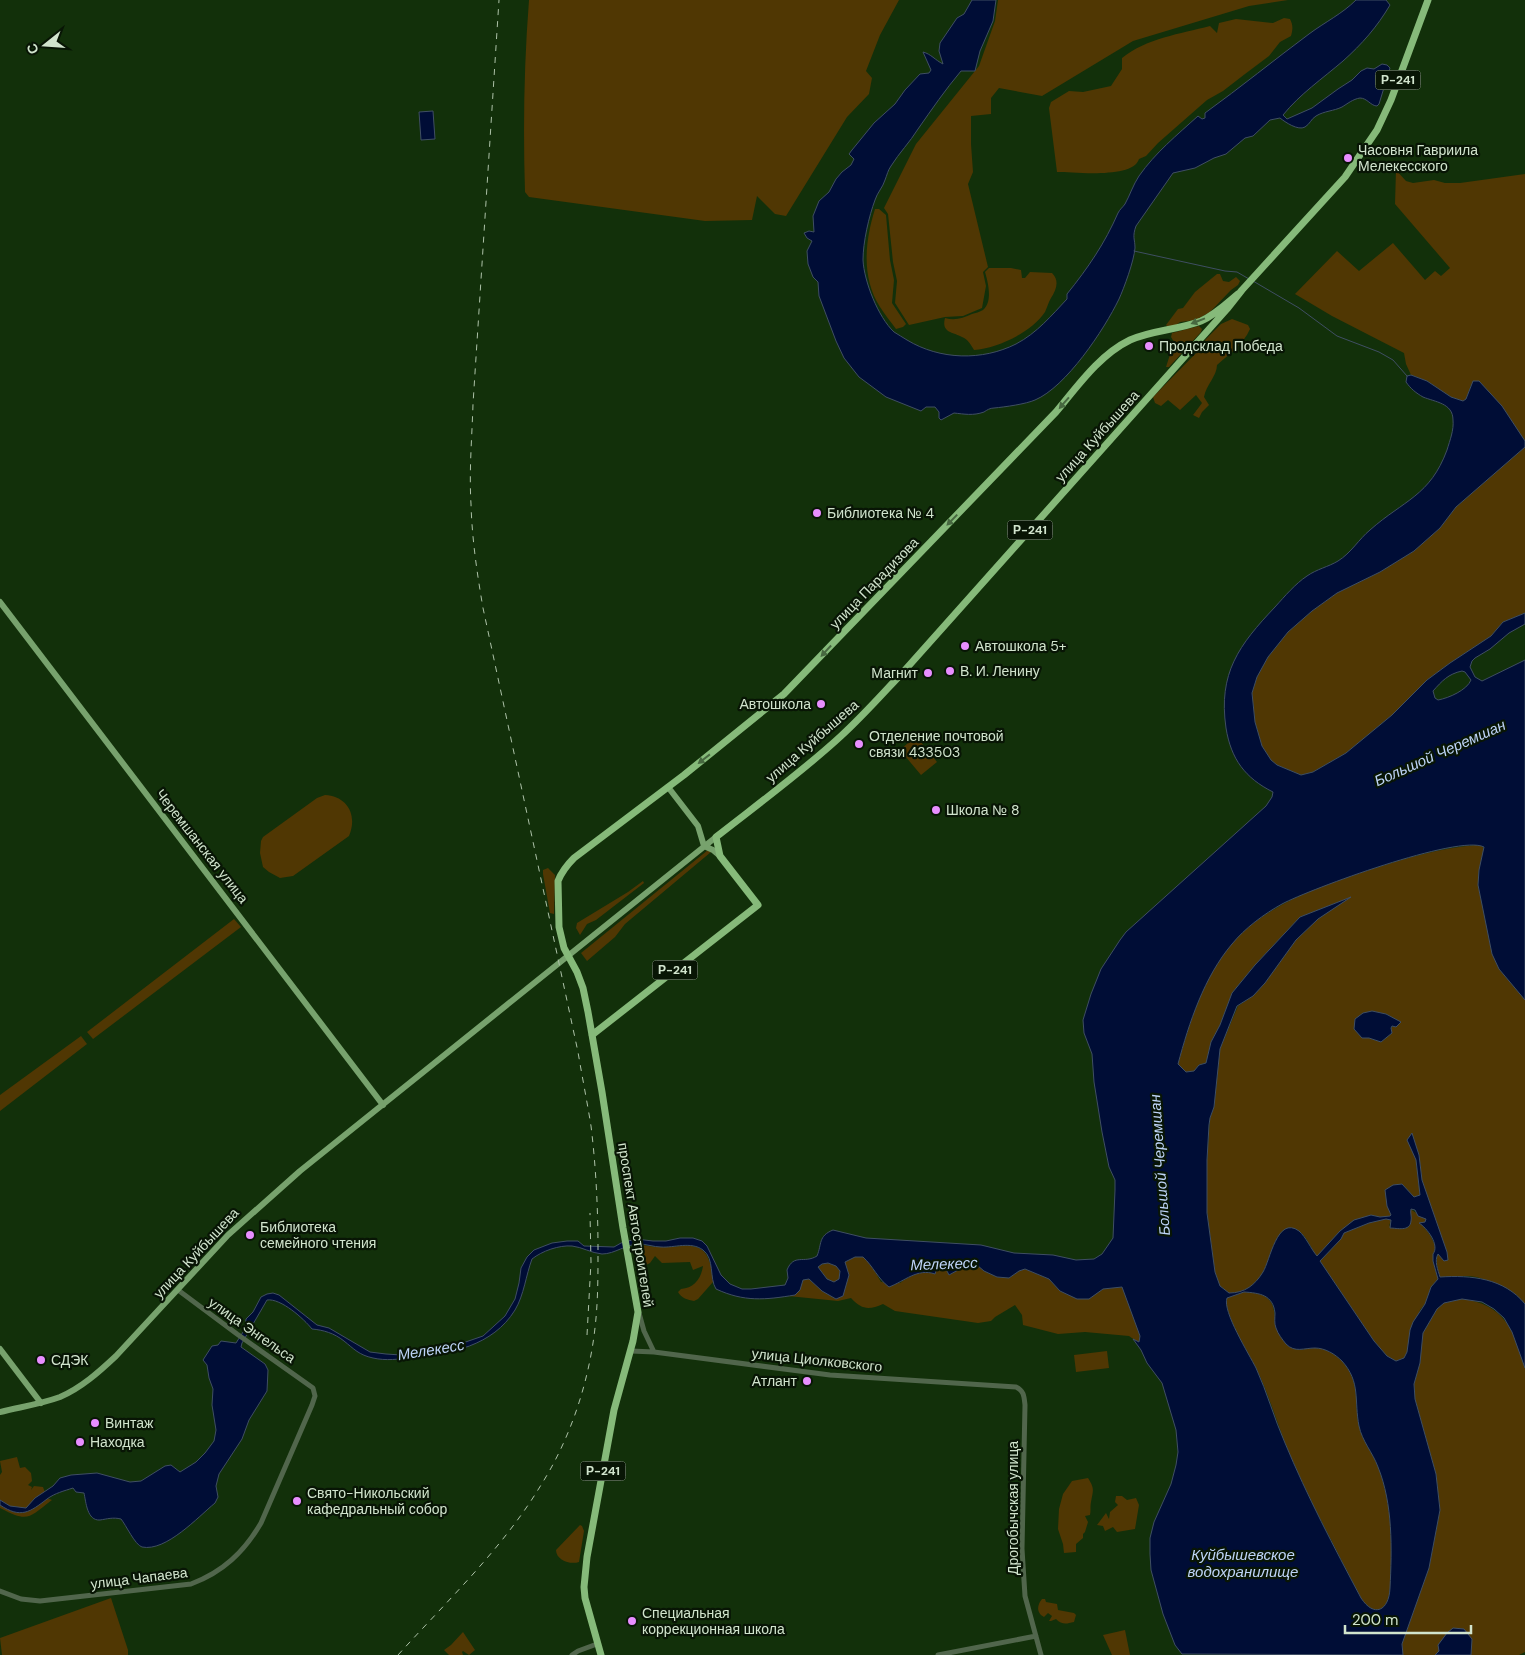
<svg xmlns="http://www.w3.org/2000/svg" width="1525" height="1655" font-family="'DM Sans',sans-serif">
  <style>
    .green { fill: #503703; fill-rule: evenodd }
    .water { fill: #000d36; stroke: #3f4e63; fill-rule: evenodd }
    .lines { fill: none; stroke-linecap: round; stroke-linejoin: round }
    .stream { stroke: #3f4e63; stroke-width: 1 }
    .minor { stroke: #51664c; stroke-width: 5 }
    .major { stroke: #77a26d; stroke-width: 6 }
    .highway { stroke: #86ba7a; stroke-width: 7 }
    .rail { stroke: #adc2a8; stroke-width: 1; stroke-dasharray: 6 6; stroke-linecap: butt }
    .oneway { fill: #476840 }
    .poi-dot { fill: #e88eff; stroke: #081505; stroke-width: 2 }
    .labels { text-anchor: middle; stroke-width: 4.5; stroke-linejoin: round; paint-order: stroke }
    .shield { fill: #081505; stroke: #95a691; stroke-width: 1 }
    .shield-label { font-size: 12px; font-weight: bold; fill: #d1e4cd }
    .poi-label { font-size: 14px; fill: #d1e4cd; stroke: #081505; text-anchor: start }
    .street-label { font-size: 14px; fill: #d1e4cd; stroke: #081505 }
    .water-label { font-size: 15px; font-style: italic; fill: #bed4f7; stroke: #081505 }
  </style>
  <rect width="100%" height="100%" fill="#12300a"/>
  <path class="green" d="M529,0H899L880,35L866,71L872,78L869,94L847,117L786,216L775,214L757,196L752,220L705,221L529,197L525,192C523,128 524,64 529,0Z
    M998,0H1288L1249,6L1133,41L1042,96L999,88L991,98V114L971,116V144L973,172L968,184L988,267L983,272L986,286L982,308L963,316L945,317L909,325L895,303L897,281L893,262L888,214L884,208L916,144L979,66L995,21Z
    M1284,18L1290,19C1293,25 1293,29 1291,36L1280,42L1269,56L1245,74L1223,91L1207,100L1158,143L1146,156L1139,159C1133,179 1075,172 1057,172L1049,108L1051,102L1069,91L1083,92L1111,86L1122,69V58C1147,38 1180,34 1210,26L1217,33L1219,23L1236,19L1273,23Z
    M1396,170L1406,181L1413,183L1434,180L1445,183H1460L1525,174V441L1496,400L1471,385L1466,399L1463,401L1451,397L1427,381L1411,375L1406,364L1404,353L1332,316L1295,294L1337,251L1359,271L1393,243L1425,280L1435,271L1441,276L1450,268L1395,204Z
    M875,209H879L886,215L890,260L894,280L892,303L906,324L903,327L896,329C891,322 885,315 880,307C861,277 865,241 875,209Z
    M989,268H1011L1021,270L1022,278H1025L1030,272L1052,273C1060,281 1056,290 1051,298C1048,303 1047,308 1045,312C1031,333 997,348 974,350C971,345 968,339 962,337C953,332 941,333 945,318C955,321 963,318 972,314C975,313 980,312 983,310C993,302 988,282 985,272Z
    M1217,274H1220L1223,281L1229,282L1236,277L1240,281L1238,285L1231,290L1210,312L1196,320L1180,322L1176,325L1168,327L1166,325L1178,309L1183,308L1195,292Z
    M1232,319L1248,325L1250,329C1243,345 1229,354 1217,365C1217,376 1206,385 1204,397L1209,405L1202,412L1199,418L1193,415L1202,403L1196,395L1180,410L1168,400L1161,406L1155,403L1153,397L1199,350L1205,340L1221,324Z
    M1199,326L1202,329L1201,332L1169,367H1166L1174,342L1171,337L1172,333Z
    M1525,447V613L1503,622L1491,636L1450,663L1427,680L1392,715L1346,753L1313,772L1301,775L1277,765L1271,760L1262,746L1255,722L1252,693L1257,677L1268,657L1288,632L1312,611L1337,593L1380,572L1414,551L1440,528L1456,507Z
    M916,736L937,762L921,775L900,750Z
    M325,795C347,796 358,815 349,836L293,876L280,878L269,872L263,867L260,853L261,841L263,837L317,798Z
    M1476,845L1482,846L1484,849L1479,870L1478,885L1487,928L1499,969L1525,1000V1304C1517,1294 1493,1282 1480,1278C1468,1274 1453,1277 1440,1278C1438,1269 1435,1262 1438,1253L1444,1261L1422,1180L1419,1155L1416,1160L1420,1195L1414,1197L1402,1184L1387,1206L1391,1215C1386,1219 1378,1217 1371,1215L1340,1231L1317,1257C1312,1249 1306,1236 1299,1231C1277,1216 1271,1260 1263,1272C1255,1285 1245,1293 1229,1293L1220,1286L1215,1272L1207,1212V1160L1210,1118L1214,1107L1220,1049L1238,1006L1253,996L1265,983L1296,940L1318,919L1349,898L1300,917L1255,965L1232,993L1220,1025L1211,1042L1206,1063L1199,1065L1194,1071L1186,1072L1178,1064C1189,1024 1204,976 1232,943C1268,903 1323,885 1372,869C1407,858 1440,848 1476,845ZM1372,1011L1386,1014L1400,1022L1391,1028L1392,1033L1381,1042L1369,1038H1362L1354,1029L1359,1016Z
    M708,850L711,852L625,924L615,937L587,961L581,953Z
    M548,868L555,875L554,914L550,913L543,874V870Z
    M643,881L644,883L596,920L587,924L580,935L576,928L577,923L628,892Z
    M234,919L241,927L93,1039L87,1032Z
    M81,1036L87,1044L0,1111V1095Z
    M1410,1209L1426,1219L1425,1222L1422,1224L1430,1235L1436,1247L1433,1261L1438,1279L1431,1287L1425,1304L1420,1310L1407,1352L1404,1358L1396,1361L1387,1356L1374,1341L1320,1261L1341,1239L1344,1233L1369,1223L1386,1219L1391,1220L1389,1226L1410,1212Z
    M638,1244C646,1246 654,1247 662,1247C678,1248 700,1239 708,1258C711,1265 714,1274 713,1282L698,1299L694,1301C688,1300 681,1298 678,1292L681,1289C694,1288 701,1279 703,1266L693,1270L690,1262L662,1263L655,1256L650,1263L646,1265L643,1271L641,1272L638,1268L634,1245Z
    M855,1257H863L870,1263L881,1282L900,1283C911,1275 921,1270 935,1274L937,1264L945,1267L949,1275L968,1264L977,1265L984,1271L997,1277L1009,1278L1019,1271L1025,1269L1049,1279L1060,1291L1089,1298L1103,1289L1122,1287C1128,1302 1143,1327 1139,1343L1129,1336L1085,1332L1058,1334L1023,1325L1022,1315L1015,1305L995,1317L991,1321L978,1323L895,1311L883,1304C869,1310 862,1310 851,1298L838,1301L788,1296C798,1295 800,1290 803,1280L809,1279L822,1291L836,1299L845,1262Z
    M828,1263L836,1266L840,1271L839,1279L834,1282L827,1279L818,1267L820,1265Z
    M1244,1292C1289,1293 1264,1321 1287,1344C1295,1353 1305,1348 1315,1348C1325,1348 1335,1354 1342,1361C1361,1383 1354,1401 1359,1426C1362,1441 1373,1453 1378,1467C1393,1504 1392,1549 1390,1588C1389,1611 1374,1618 1361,1598C1337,1551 1312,1505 1291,1457C1278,1428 1270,1396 1256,1368C1249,1354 1222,1310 1227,1298Z
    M1462,1299C1503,1303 1516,1332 1525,1368V1652L1519,1655H1471L1472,1639L1439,1651L1435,1655H1403L1402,1644L1429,1568L1440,1510L1436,1474L1415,1399L1414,1384L1420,1363L1421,1341L1423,1333L1437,1309L1444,1303Z
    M1107,1351L1109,1368L1076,1372L1074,1355Z
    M17,1457L20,1468L25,1467L31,1473L32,1481L28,1485L32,1487L31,1490L34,1486L43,1487L47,1498L52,1500C28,1518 29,1523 0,1508V1475L2,1472L0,1461Z
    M1088,1478C1095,1489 1093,1490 1091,1502C1090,1507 1091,1511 1090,1515L1085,1516L1088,1522L1085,1532L1083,1534V1538L1076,1544V1552L1064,1553L1063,1544L1058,1529L1059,1509L1063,1494L1072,1481Z
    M1116,1496H1122L1127,1500L1136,1498L1139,1505L1135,1529L1117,1532L1113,1527L1105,1531L1103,1526L1097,1525L1106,1513L1109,1519L1110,1512L1118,1505L1115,1502Z
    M580,1525L582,1526L584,1531L579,1562C570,1565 556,1560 556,1550Z
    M111,1598L128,1650V1655H2L0,1638Z
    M1042,1599H1045L1046,1602L1057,1604L1058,1610L1074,1613L1076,1615L1074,1622C1066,1624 1062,1625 1056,1619L1051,1621H1049L1052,1616L1048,1613L1044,1617C1036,1613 1037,1605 1042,1599Z
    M1125,1630L1130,1655H1112L1103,1635Z
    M463,1632L475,1650L469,1655L463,1651L462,1652L463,1655H449L444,1650L451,1645Z"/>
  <path class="water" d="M972,0H996L993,21L980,51L975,71H961C945,90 932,109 918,129C910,142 899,153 891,166C888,170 887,175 885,180C883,187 877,193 875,200C869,216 863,242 863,260C864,281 878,317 894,332C898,335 903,337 907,340C940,360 982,361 1016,344C1037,333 1052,315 1067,299V294C1088,268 1105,243 1118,213C1120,209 1123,207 1125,204C1130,195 1133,185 1139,176C1155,153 1177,135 1198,116L1202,119L1205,118V113C1241,87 1274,60 1309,34C1325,22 1342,14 1356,0H1386L1390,5C1377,27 1362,44 1343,61C1322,79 1300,94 1283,115L1287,119L1312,108L1338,89L1352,80L1361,71L1367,68L1374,69L1382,64L1387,65L1390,68L1379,104L1377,106C1371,106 1367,98 1360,98C1353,99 1347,104 1342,107C1334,111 1324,111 1316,116C1311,119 1310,124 1305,127C1298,131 1285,122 1280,118L1270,120L1253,136L1245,138L1226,154L1214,158L1195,168L1173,173L1136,226C1132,237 1135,239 1135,248C1134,261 1124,288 1119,299C1104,330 1066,387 1035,400C1026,404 1005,407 994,408C990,408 987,410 984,412C973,416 964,414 954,413L941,420L939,418V412L935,407H926L921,411L886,397L859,377L844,358L836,341L819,296L818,282L813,277L808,264L807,251L812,241L807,238L804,233L809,231L814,232L813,216L819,201L829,192L836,179L842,172L851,165L854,159L849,154L852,150L874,123L895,104L905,90L920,74L929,73L931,70L923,52C931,54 935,60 943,64L939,51L940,43L957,18L964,14Z
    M433,111L435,139L421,140L419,112Z
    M1411,375L1427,381L1451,397L1463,401L1466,399L1473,381H1479L1502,406L1525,441V447L1456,507L1440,528L1414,551L1380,572L1337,593L1312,611L1288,632L1268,657L1257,677L1252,693L1255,722L1262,746L1271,760L1277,765L1301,775L1313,772L1346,753L1392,715L1427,680L1450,663L1491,636L1503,622L1525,613V624L1509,633L1490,649L1475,658L1472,661L1470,667L1475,677L1482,681L1525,660V1000L1499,969L1492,954L1478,885L1479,870L1484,847C1459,834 1310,889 1282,904C1264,914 1245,928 1232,944C1204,977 1189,1023 1178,1064L1186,1072L1194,1071L1199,1065L1206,1063L1211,1042L1220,1025L1232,993L1255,965L1300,917L1351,897L1318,919L1296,940L1265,983L1253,996L1237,1006L1220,1049L1214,1107L1210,1118L1209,1125L1207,1160V1213L1215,1272L1220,1286L1229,1293C1245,1293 1255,1285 1263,1272C1270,1261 1277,1215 1299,1231C1306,1237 1311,1249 1317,1256L1340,1231L1354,1220L1371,1215L1380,1217L1390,1216L1391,1215L1387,1206L1385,1190L1393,1185L1402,1184L1414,1197L1420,1195L1416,1160L1407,1140L1412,1133L1419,1155L1422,1180L1447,1252L1448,1260L1444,1261L1438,1254C1434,1261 1438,1270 1440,1277C1471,1275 1504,1278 1525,1304V1368L1512,1332L1504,1318L1494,1309L1482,1302L1462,1299L1444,1303L1437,1309L1423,1333L1420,1363L1414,1384L1415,1399L1436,1474L1440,1510L1429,1568L1402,1644L1403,1655L1182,1654L1175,1645L1163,1614L1151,1570L1150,1554V1538L1154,1522L1171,1484L1176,1465L1178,1452L1176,1430L1162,1383L1147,1363L1141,1350L1133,1339L1139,1342L1140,1336L1122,1287L1103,1289L1089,1299H1077L1060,1291L1049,1279L1025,1269L1019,1271L1009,1278L997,1277L984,1271L977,1265L969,1264L949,1275L945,1267L938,1264L935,1274C917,1268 905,1281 889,1287C878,1279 873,1266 863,1257H855L845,1262L849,1275L843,1296L836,1299L822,1291L809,1279L803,1280L800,1290L795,1295C765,1300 744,1302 716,1289C709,1278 715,1259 703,1250C691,1241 674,1248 661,1247C654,1247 646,1244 639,1244C626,1244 615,1254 602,1254C591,1253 582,1247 572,1246C559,1245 542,1251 532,1259C526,1275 524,1295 515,1310C493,1346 450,1354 411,1358C399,1359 386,1361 373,1358C359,1355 354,1349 344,1341C334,1333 323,1330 312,1329C304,1319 281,1298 267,1300L242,1343L241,1347L265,1364L268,1370L267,1391L249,1420L242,1439L219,1474L216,1486L218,1497L215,1503C198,1517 166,1552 142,1547C135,1545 126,1525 121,1519C113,1517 107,1519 100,1520C87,1521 86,1502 84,1493L76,1492L73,1488C64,1491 55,1493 47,1499C30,1512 21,1519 0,1505V1500L10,1506L26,1508L35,1498L53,1486L60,1478L71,1475L97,1473L130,1482L141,1481L165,1466L171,1465L180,1472L196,1462L205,1453L214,1441L216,1430L212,1405L213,1389L209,1378L207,1365L203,1360L212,1346L218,1345L221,1341L236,1343L245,1329L246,1319L253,1312L261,1297L267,1294L273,1293L279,1295L317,1325L329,1328L370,1352L386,1354L401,1355L454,1346L483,1336L505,1316L515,1299L519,1283L521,1268L527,1257L534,1250L552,1243L567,1241H578L584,1246L614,1247L621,1243L636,1239L653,1241H666L680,1238H693L702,1241L707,1246L721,1275L730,1284L742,1289H751L785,1285L788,1278L787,1270C794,1253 804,1264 817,1256C822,1244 818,1236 833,1230L866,1238L981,1245L1014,1253L1053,1255L1076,1260L1094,1259L1102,1254L1113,1238L1115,1190V1180L1109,1167L1102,1132L1094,1082L1092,1054L1084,1033L1083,1020L1091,994L1101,969L1120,940L1126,932L1266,806L1272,797L1273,792C1245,778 1231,759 1226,728C1218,673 1239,645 1275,607C1285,596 1295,584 1307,576C1317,569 1328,567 1338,561C1351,553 1359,539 1370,530C1404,500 1430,496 1447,450C1450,440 1454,430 1453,420C1453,403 1435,402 1423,397C1416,393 1411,389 1406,382L1407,376ZM1462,671L1465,672L1471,680C1467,690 1449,698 1438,700L1435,698L1433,691C1442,681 1448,674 1462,671ZM1411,1209L1415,1210L1418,1216L1426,1219L1425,1222L1419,1223C1427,1228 1440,1245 1433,1254V1261L1438,1279L1431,1287L1425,1304L1413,1322L1410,1330L1407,1352L1404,1358L1396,1361L1387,1356L1374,1341L1320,1261L1341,1239L1344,1233L1369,1223L1386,1219L1391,1220L1390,1228C1397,1228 1410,1232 1411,1221C1412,1217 1410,1213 1411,1209ZM828,1263L836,1266L840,1271L839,1279L834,1282L827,1279L818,1267L822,1264ZM1244,1292C1260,1293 1273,1295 1275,1313C1275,1318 1274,1323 1276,1328C1278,1334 1282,1339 1286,1344C1295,1353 1304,1348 1315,1348C1325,1348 1335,1354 1342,1361C1361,1382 1354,1401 1359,1426C1362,1441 1373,1453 1378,1467C1393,1504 1392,1549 1390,1588C1389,1611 1374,1618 1361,1598C1334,1547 1307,1496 1285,1443C1274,1418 1267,1392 1256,1368C1249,1354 1222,1311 1227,1298Z
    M1372,1011L1386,1014L1401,1022L1396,1027L1392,1026L1391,1028L1392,1033L1381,1042L1369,1038H1362L1354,1029L1355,1019L1363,1013Z
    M1453,1628L1464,1629L1472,1639L1471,1655H1435L1439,1651L1438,1645L1447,1633Z"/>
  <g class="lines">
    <path class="stream" d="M1134,251L1225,271L1237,272L1249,279
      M1253,281L1299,308L1337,336L1379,352L1393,360L1407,376"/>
    <path class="minor" d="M639,1313L644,1331L654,1352
      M631,1351L654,1352L830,1375L1016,1387C1024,1391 1024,1396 1025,1405L1022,1549L1025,1596L1041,1655
      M0,1591L21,1599L40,1601L191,1584C223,1572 244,1552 261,1523L312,1405L315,1396L313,1388L237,1334L178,1290
      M572,1655L578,1651L597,1644
      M938,1655L1036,1636"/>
    <path class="major" d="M0,602L383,1105
      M668,787L698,826L704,846
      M704,846L713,850L720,856
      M0,1349L41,1403
      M0,1412C20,1407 41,1404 60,1397C81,1388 99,1372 116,1356L228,1235L300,1171L716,837"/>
    <path class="highway" d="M592,1035L758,905L720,856L716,837C758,804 802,772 841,736C864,715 884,692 905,670L1227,309L1242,290L1345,177L1377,130L1391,100L1428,0
      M601,1655L585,1598L584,1587L587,1557L614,1410L633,1341L638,1312L623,1228L602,1092L588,1012L583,988L577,972L564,948L559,927L558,881C562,871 567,865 574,858L684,775L784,694L1056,412C1077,387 1099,355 1130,340C1152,330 1178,330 1201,321C1215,315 1226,304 1238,294"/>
    <path class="rail" d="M587,1335L591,1262L590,1213
      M398,1655C447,1601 503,1548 541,1485C572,1436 591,1376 596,1318C598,1296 598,1273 598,1250C598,1209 596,1167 591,1126C587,1101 582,1076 578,1052L483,608C477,573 472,539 471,504C469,471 472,437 473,404L499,0"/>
  </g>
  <defs><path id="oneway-solid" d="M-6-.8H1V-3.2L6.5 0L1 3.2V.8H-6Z" transform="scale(1.25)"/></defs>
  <g class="oneway">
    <use href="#oneway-solid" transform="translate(1198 321) rotate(159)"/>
    <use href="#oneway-solid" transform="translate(1064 403) rotate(131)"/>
    <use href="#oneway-solid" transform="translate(952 520) rotate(134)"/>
    <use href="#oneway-solid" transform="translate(826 651) rotate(133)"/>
    <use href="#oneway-solid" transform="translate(704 759) rotate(142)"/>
  </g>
  <g class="poi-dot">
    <circle cx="1348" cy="158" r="5"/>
    <circle cx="1149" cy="346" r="5"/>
    <circle cx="817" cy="513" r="5"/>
    <circle cx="965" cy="646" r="5"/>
    <circle cx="950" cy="671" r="5"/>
    <circle cx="928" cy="673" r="5"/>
    <circle cx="821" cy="704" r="5"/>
    <circle cx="859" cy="744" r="5"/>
    <circle cx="936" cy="810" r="5"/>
    <circle cx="250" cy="1235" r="5"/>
    <circle cx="41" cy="1360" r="5"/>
    <circle cx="807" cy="1381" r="5"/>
    <circle cx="95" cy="1423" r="5"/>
    <circle cx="80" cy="1442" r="5"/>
    <circle cx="297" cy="1501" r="5"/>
    <circle cx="632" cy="1621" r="5"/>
  </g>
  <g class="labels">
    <g class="shield">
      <rect x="1375.5" y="70.5" width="45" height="19" rx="4"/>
      <rect x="1007.5" y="520.5" width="45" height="19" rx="4"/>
      <rect x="652.5" y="960.5" width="45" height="19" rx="4"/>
      <rect x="580.5" y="1461.5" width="45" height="19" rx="4"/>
    </g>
    <g class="shield-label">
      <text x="1398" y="84">Р-241</text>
      <text x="1030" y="534">Р-241</text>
      <text x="675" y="974">Р-241</text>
      <text x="603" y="1475">Р-241</text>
    </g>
    <g class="poi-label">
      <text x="1358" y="155">Часовня Гавриила<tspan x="1358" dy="16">Мелекесского</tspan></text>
      <text x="1159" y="351">Продсклад Победа</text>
      <text x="827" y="518">Библиотека № 4</text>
      <text x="975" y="651">Автошкола 5+</text>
      <text x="960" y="676">В. И. Ленину</text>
      <text x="918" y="678" text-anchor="end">Магнит</text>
      <text x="811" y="709" text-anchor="end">Автошкола</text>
      <text x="869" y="741">Отделение почтовой<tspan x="869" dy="16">связи 433503</tspan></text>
      <text x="946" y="815">Школа № 8</text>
      <text x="260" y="1232">Библиотека<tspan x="260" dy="16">семейного чтения</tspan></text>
      <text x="51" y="1365">СДЭК</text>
      <text x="797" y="1386" text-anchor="end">Атлант</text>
      <text x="105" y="1428">Винтаж</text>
      <text x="90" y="1447">Находка</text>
      <text x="307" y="1498">Свято-Никольский<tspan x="307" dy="16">кафедральный собор</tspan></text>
      <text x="642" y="1618">Специальная<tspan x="642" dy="16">коррекционная школа</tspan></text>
    </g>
    <g class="street-label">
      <text transform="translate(1097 436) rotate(-48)" y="5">улица Куйбышева</text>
      <text transform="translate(874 583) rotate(-46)" y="5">улица Парадизова</text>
      <text transform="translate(812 741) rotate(-41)" y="5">улица Куйбышева</text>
      <text transform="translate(202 846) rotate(52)" y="5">Черемшанская улица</text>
      <text transform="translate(636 1225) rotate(81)" y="5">проспект Автостроителей</text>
      <text transform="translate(196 1253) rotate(-47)" y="5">улица Куйбышева</text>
      <text transform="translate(252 1330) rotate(35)" y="5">улица Энгельса</text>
      <text transform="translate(817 1360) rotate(6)" y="5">улица Циолковского</text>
      <text transform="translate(1013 1508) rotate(-90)" y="5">Дрогобычская улица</text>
      <text transform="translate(139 1578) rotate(-7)" y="5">улица Чапаева</text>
    </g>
    <g class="water-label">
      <text transform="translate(1440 753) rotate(-24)" y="5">Большой Черемшан</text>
      <text transform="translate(1160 1165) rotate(-94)" y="5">Большой Черемшан</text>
      <text transform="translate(944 1264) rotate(-2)" y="5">Мелекесс</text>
      <text transform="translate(431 1350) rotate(-9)" y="5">Мелекесс</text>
      <text x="1243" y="1560">Куйбышевское<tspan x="1243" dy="17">водохранилище</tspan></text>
    </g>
  </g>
  <g transform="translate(45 45) rotate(253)" stroke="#081505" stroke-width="4" paint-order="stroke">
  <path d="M0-4L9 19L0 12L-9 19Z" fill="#d1e4cd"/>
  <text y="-8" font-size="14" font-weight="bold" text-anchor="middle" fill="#d1e4cd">С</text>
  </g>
  <path d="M1345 1625v8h126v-8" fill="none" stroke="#d1e4cd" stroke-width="2.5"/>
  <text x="1352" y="1625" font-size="15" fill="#d1e4cd" stroke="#081505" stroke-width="4" paint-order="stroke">200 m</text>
</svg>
